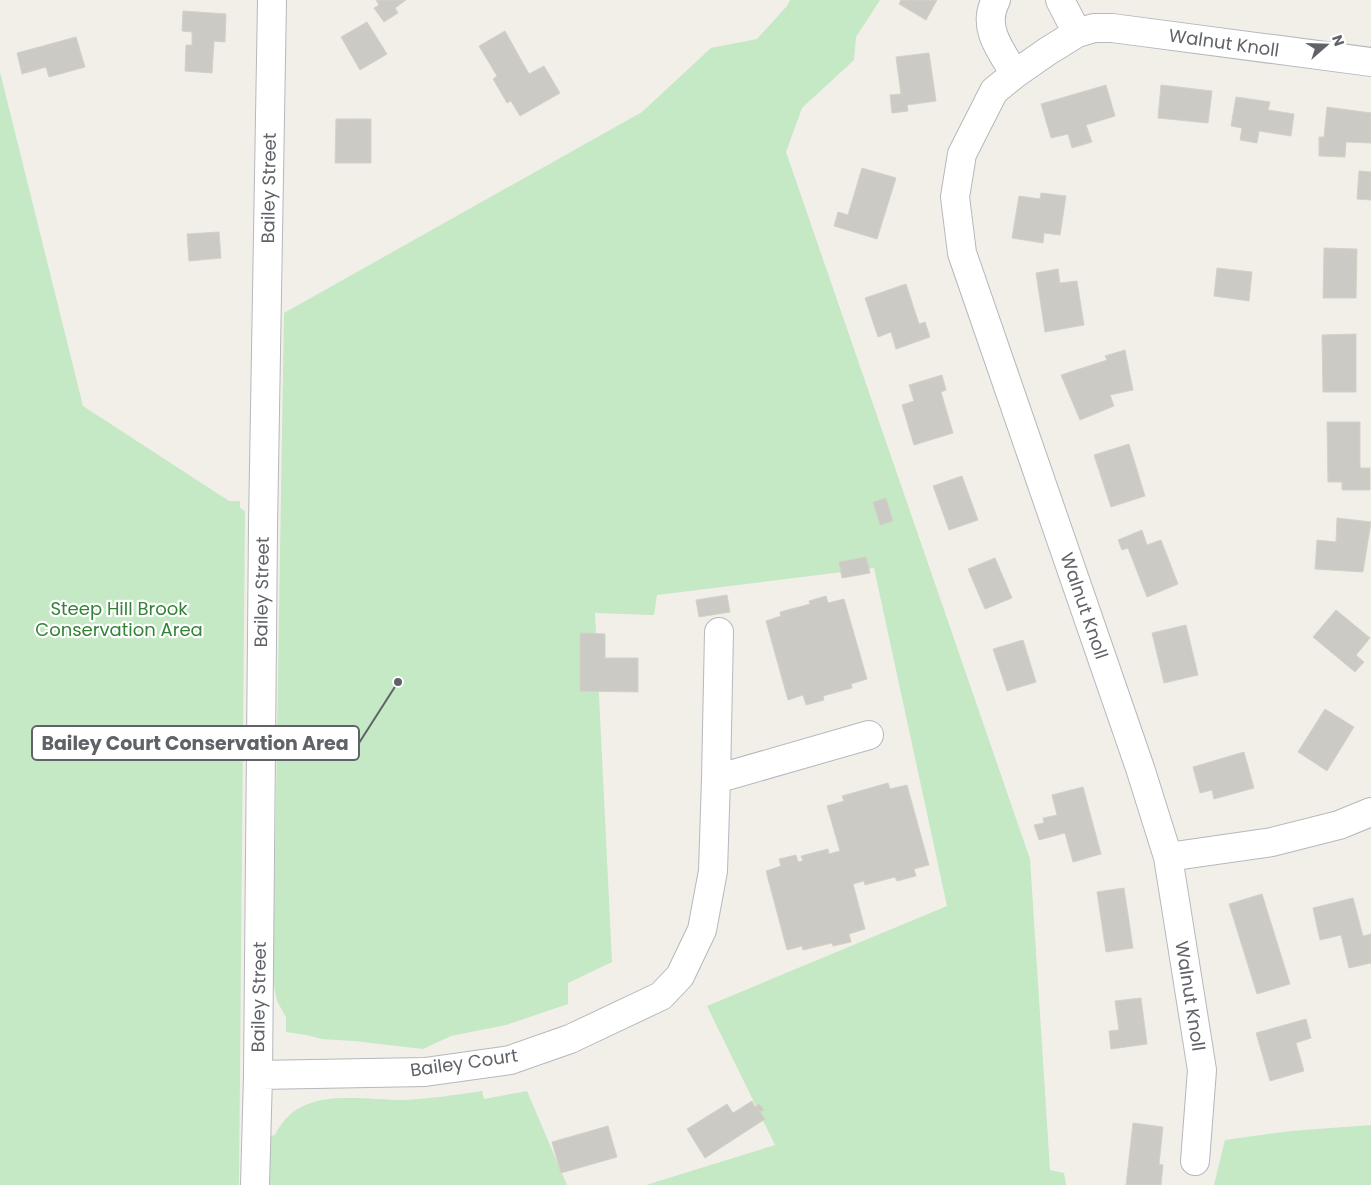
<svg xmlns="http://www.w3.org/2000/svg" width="1371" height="1185" font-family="Poppins,sans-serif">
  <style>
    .green { fill: #c5e8c5 }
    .building { fill: #cccac5; stroke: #d6d1c6 }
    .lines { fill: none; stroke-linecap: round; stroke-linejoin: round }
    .minor-casing { stroke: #b5b8bc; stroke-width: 30 }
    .minor { stroke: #fff; stroke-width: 28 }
    .labels { text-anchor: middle; stroke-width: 4.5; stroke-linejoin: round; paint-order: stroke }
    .street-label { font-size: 18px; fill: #5f6368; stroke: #fff }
    .park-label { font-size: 18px; fill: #348238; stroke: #fff }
    .leader { fill: none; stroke: #5f6368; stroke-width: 2 }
    .callout-dot { fill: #5f6368; stroke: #fff; stroke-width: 2 }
    .callout { fill: #fff; stroke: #5f6368; stroke-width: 2 }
    .callout-label { font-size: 19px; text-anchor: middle; font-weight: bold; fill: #5f6368 }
  </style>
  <rect width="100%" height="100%" fill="#f1efe8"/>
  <path class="green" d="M790,0H880L856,37L854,60L802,108L786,152L1030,859L1050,1170L1064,1173L1066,1185H646L775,1145L707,1006L947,906L874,568L657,595L654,615L595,613L612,962L568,983V1004L506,1025L451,1036L423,1049L354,1041L322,1039L306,1035L286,1032V1017L277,1001L273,981L284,313L642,112L711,48L757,39L787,6Z
    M0,72L83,406L229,501H240V508L245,511L239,1185H0Z
    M482,1091L484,1099L527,1091L567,1185H269L268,1137L275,1135C282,1120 294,1108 311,1103C335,1094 375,1100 402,1100C429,1099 455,1095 482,1091Z
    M1371,1125V1185H1214L1225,1140L1291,1131Z"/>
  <path class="building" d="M376,0H406L395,8L398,13L384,22L374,8L379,5Z
    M901,0H937L926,20L899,4Z
    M183,11L226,14L225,42L214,41L212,73L185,71L186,45H192V32L182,31Z
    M367,22L387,54L360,70L341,37Z
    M505,31L529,74L544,66L560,93L520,116L511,101L507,103L493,79L497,76L479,46Z
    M76,37L85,67L49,77L46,67L22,74L17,53Z
    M929,53L936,101L907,105L908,111L892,113L890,95L901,94L896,57Z
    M1106,85L1115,116L1086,125L1092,142L1072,148L1068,134L1051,138L1041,104Z
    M1161,85L1212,91L1208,123L1158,118Z
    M1236,97L1270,102L1268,110L1294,114L1291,136L1259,131L1257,143L1240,140L1242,128L1231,126Z
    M1327,107L1371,113V143L1346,142L1345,157L1319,156V137H1324Z
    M336,119H371V163H335Z
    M862,168L896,178L877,239L834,226L838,212L848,215Z
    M1359,171L1371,172V200L1357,199Z
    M1041,193L1066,196L1060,235L1044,233L1043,243L1012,238L1019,196L1040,199Z
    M219,232L221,258L189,261L187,234Z
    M1324,248L1357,249L1356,298H1323Z
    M1217,268L1252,272L1249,301L1214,296Z
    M1058,269L1060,283L1077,281L1084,325L1045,332L1036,273Z
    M906,284L919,324L925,322L930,337L896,349L891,332L878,337L865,298Z
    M1356,334V392H1323L1322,335Z
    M1125,350L1133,390L1110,395L1114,406L1080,420L1061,375L1107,360L1105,356Z
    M942,375L946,390L941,392L953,433L914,445L902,405L914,401L909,385Z
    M1327,422H1360V468H1370V490H1342V482H1328Z
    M1129,444L1145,496L1111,507L1094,455Z
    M962,476L978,520L949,530L933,486Z
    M886,498L893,521L880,525L873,502Z
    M1337,518L1371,522L1363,572L1315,569L1317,540L1336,542Z
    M1142,530L1147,545L1161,540L1178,584L1147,597L1128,548L1122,550L1118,540Z
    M866,557L870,573L842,578L839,562Z
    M995,558L1012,598L985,609L968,569Z
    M727,595L730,612L699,617L696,600Z
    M826,596L828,603L844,599L867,679L851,684L852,688L823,696L824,700L806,705L803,695L788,700L766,621L781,616L780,612L810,604L809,601Z
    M1336,610L1370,638L1356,655L1364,662L1355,672L1313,637Z
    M1186,625L1198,675L1164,683L1152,633Z
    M580,633L605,634V658H638V692L580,691Z
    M1023,640L1036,682L1007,691L993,649Z
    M1325,709L1354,727L1327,771L1298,752Z
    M1244,752L1254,788L1214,799L1212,790L1200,793L1193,767Z
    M888,783L890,789L907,785L929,865L914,869L916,876L897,881L895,877L865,885L864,881L853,884L865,929L849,934L851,942L833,946L832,943L803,950L802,946L787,950L766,871L781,866L779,859L796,855L798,862L803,861L801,856L828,849L829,854L840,851L827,806L844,801L842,796Z
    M1083,787L1101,854L1073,862L1065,833L1039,840L1034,825L1044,823L1043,818L1057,815L1052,795Z
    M1124,888L1133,948L1106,952L1097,892Z
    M1262,894L1290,984L1257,994L1229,904Z
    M1353,898L1363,936L1371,934V963L1349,968L1341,935L1320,940L1313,908Z
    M1141,998L1147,1044L1111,1049L1109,1031L1119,1030L1115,1001Z
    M1306,1019L1311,1038L1296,1043L1304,1071L1270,1081L1256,1033Z
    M752,1101L755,1107L759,1104L764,1110L760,1112L765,1119L705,1158L687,1129L727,1104L733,1113Z
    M1133,1123L1163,1127L1159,1164L1163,1165L1161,1185H1126Z
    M608,1126L617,1157L561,1173L552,1142Z"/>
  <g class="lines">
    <g class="minor-casing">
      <path id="minor" d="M996,0C981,27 1001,51 1015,74
        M1060,0L1077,33
        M716,779L869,735
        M1168,857L1272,842L1339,825L1371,812
        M258,1075L425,1072L510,1060L570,1039L661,996L680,976L702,930L713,871L716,779L719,632
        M1195,1161L1202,1070L1168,857L1140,768L962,253L955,197L962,154L994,91L1015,74L1048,51L1077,33L1094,28H1112L1371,62
        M255,1185L258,1075L263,527L272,0"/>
    </g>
    <use href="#minor" class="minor"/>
  </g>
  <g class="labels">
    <g class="street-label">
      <text transform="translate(1224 43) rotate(8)" y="6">Walnut Knoll</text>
      <text transform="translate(269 188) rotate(-89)" y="6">Bailey Street</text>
      <text transform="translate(262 592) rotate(-89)" y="6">Bailey Street</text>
      <text transform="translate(1084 606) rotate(71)" y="6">Walnut Knoll</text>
      <text transform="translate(1190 996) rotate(81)" y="6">Walnut Knoll</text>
      <text transform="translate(259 997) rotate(-89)" y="6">Bailey Street</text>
      <text transform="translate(464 1063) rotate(-8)" y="6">Bailey Court</text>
    </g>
    <g class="park-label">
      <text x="119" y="615">Steep Hill Brook<tspan x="119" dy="21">Conservation Area</tspan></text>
    </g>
  </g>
  <path class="leader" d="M398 682L359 743"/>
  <circle class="callout-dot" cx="398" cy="682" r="5"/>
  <rect class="callout" x="32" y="726" width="327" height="34" rx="5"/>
  <g class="callout-label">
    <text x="195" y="750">Bailey Court Conservation Area</text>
  </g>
  <g transform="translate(1326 45) rotate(70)" stroke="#ffffff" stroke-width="4" paint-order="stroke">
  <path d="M0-4L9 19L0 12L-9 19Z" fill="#5f6368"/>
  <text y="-8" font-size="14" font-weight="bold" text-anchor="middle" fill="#5f6368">N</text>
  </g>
</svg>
